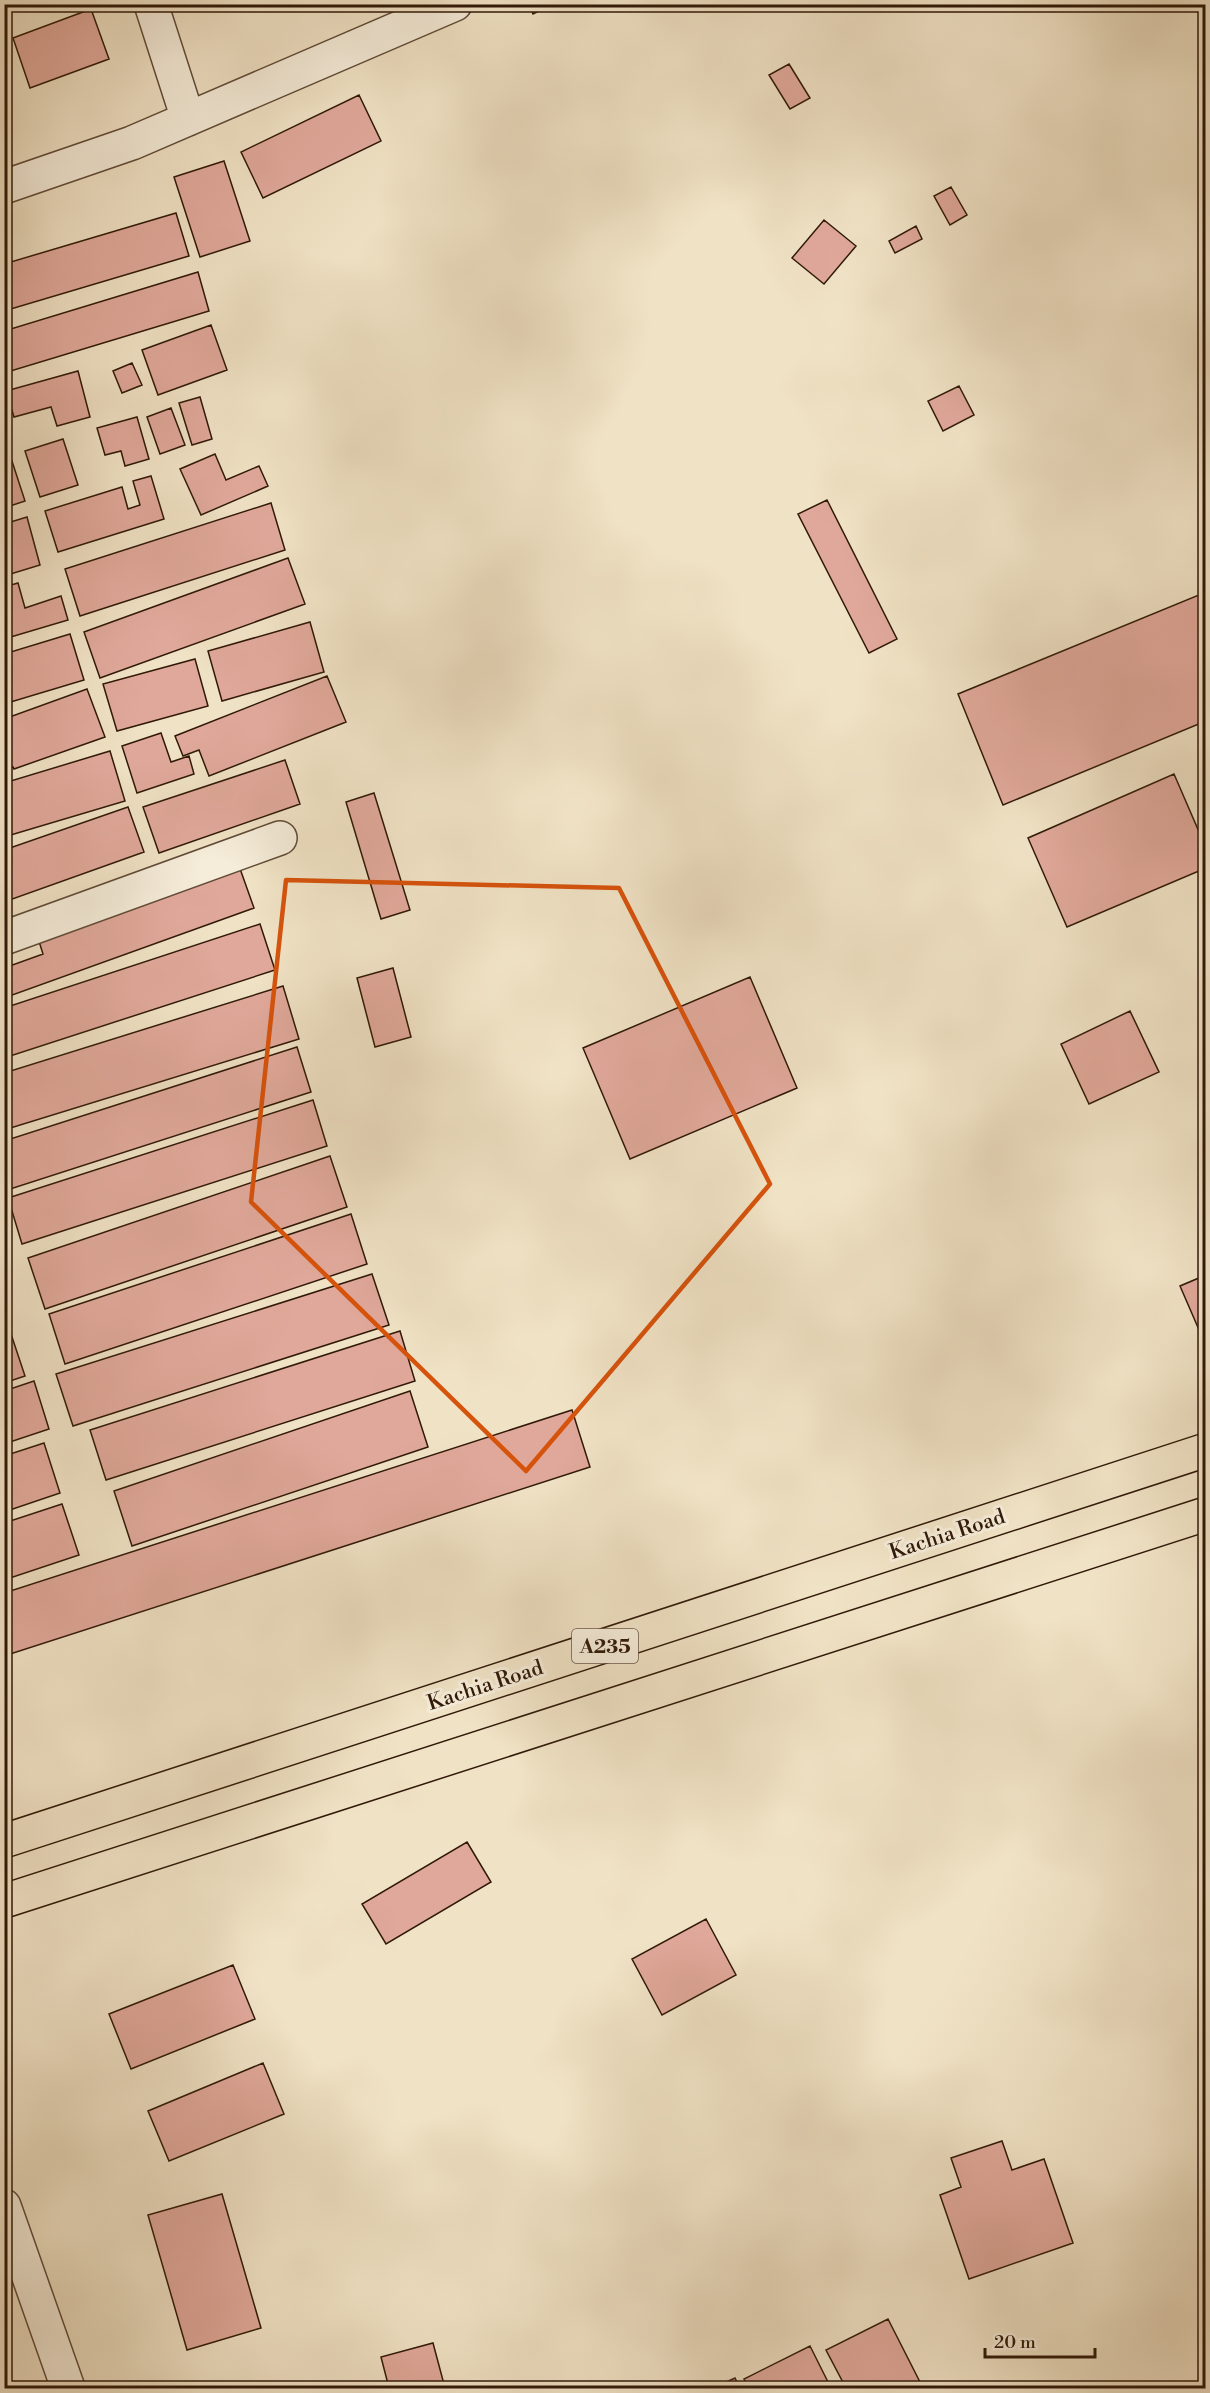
<svg xmlns="http://www.w3.org/2000/svg" width="1210" height="2393" font-family="'Libre Bodoni',serif">
  <style>
    .building { fill: #e0a89a; stroke: #301908; stroke-width: 1.5 }
    .lines { fill: none; stroke-linecap: round; stroke-linejoin: round }
    .street-casing { stroke: #604b37; stroke-width: 36 }
    .highway-casing { stroke: #301908; stroke-width: 36 }
    .street { stroke: #f5ecd9; stroke-width: 33 }
    .highway { stroke: #f0e2c5; stroke-width: 33 }
    .marked { fill: none; stroke: #d6530c; stroke-width: 4.5; stroke-linejoin: round }
    .labels { text-anchor: middle; stroke-width: 6; stroke-linejoin: round; paint-order: stroke }
    .shield { fill: #f5ecd9; stroke: #6b5847; stroke-width: 1.5 }
    .shield-label { font-size: 20px; font-weight: bold; fill: #301908 }
    .street-label { font-size: 21px; fill: #301908; stroke: #f5ecd9 }
  </style>
  <rect width="100%" height="100%" fill="#f0e2c5"/>
  <filter id="stains"><feTurbulence type="fractalNoise" baseFrequency=".00333" numOctaves="4"/><feColorMatrix values="0 0 0 0 .2 0 0 0 0 .09 0 0 0 0 .02 0 0 0 .5 -.17"/></filter>
  <radialGradient id="worn" r=".72"><stop offset=".6" stop-color="#630" stop-opacity="0"/><stop offset="1" stop-color="#630" stop-opacity=".3"/></radialGradient>
  <path class="building" d="M529,4H553L533,14Z
    M91,9L109,59L30,88L13,38Z
    M789,64L810,98L790,109L769,75Z
    M359,95L381,141L263,198L241,152Z
    M224,161L250,241L200,257L174,177Z
    M951,187L967,215L950,225L934,196Z
    M176,213L189,256L4,311V264Z
    M824,220L856,246L824,284L792,258Z
    M916,226L922,239L895,253L889,241Z
    M198,272L209,311L4,373V331Z
    M211,325L227,370L158,395L142,350Z
    M132,363L142,385L122,393L113,371Z
    M78,371L90,417L57,426L51,407L14,417L6,391Z
    M959,386L974,415L943,431L928,401Z
    M200,397L212,439L192,445L179,403Z
    M171,408L185,445L160,454L147,417Z
    M137,417L149,459L125,466L121,451L105,455L97,428Z
    M63,439L78,485L40,497L25,451Z
    M215,454L226,480L259,466L268,486L201,515L180,469Z
    M10,455L25,501L4,508V457Z
    M151,476L164,519L58,552L45,511L122,487L128,509L140,505L133,481Z
    M827,500L897,639L869,653L798,514Z
    M271,503L285,550L80,616L65,569Z
    M27,517L40,565L4,576V524Z
    M288,558L305,604L100,678L84,632Z
    M18,583L25,608L61,596L68,620L4,639V587Z
    M1206,592V721L1003,805L958,694Z
    M310,622L324,672L222,701L208,651Z
    M70,634L84,680L4,704V654Z
    M195,659L208,706L117,731L103,684Z
    M327,676L346,722L209,776L199,750L183,756L175,736Z
    M87,689L105,737L14,769L13,767L4,770V719Z
    M161,733L171,762L189,756L194,774L137,793L122,746Z
    M110,751L125,801L4,837V783Z
    M285,760L300,804L159,853L143,807Z
    M1174,774L1206,848V868L1067,927L1028,838Z
    M374,793L410,910L381,919L346,802Z
    M128,807L144,852L4,902V850Z
    M238,863L254,908L4,998V968L43,954L37,935Z
    M260,924L275,970L4,1058V1008Z
    M393,968L411,1037L375,1047L357,978Z
    M750,977L797,1088L630,1159L583,1048Z
    M283,986L299,1039L4,1130V1073Z
    M1130,1011L1159,1072L1089,1104L1061,1044Z
    M297,1047L311,1092L4,1191V1141Z
    M313,1100L327,1146L22,1244L8,1198Z
    M330,1156L347,1207L45,1309L28,1258Z
    M351,1214L367,1264L65,1364L49,1314Z
    M372,1274L389,1325L73,1426L56,1374Z
    M1206,1275V1346L1180,1286Z
    M9,1328L25,1376L4,1383V1330Z
    M400,1331L415,1381L106,1480L90,1430Z
    M34,1381L49,1429L4,1444V1391Z
    M410,1391L428,1447L132,1546L114,1491Z
    M572,1410L590,1467L4,1656V1593Z
    M44,1443L60,1493L4,1512V1456Z
    M62,1504L79,1555L4,1580V1523Z
    M467,1842L491,1882L386,1944L362,1904Z
    M706,1919L736,1975L662,2015L632,1959Z
    M233,1965L255,2019L131,2069L109,2014Z
    M263,2063L284,2114L169,2161L148,2111Z
    M1002,2141L1012,2170L1044,2159L1073,2243L969,2279L940,2195L961,2187L951,2158Z
    M222,2194L261,2328L187,2350L148,2215Z
    M888,2319L923,2388H846L826,2350Z
    M433,2343L445,2388H389L381,2357Z
    M810,2346L831,2388H749L744,2379Z
    M735,2378L740,2388H713Z"/>
  <g class="lines">
    <g class="street-casing">
      <path id="street" d="M151,4L188,119
        M4,187L132,143L455,4
        M4,938L280,838
        M4,2206L68,2388"/>
    </g>
    <g class="highway-casing">
      <path id="highway" d="M4,1841L1206,1450
        M4,1901L1206,1514"/>
    </g>
    <use href="#street" class="street"/>
    <use href="#highway" class="highway"/>
  </g>
  <path class="marked" d="M286,880L619,888L770,1184L526,1471L251,1202Z"/>
  <g class="labels">
    <rect class="shield" x="572" y="1629" width="66" height="34" rx="4.5"/>
    <g class="shield-label">
      <text x="605" y="1653">A235</text>
    </g>
    <g class="street-label">
      <text transform="translate(947 1534) rotate(-18)" y="7">Kachia Road</text>
      <text transform="translate(485 1685) rotate(-18)" y="7">Kachia Road</text>
    </g>
  </g>
  <rect width="1210" height="2393" fill="none" stroke="#f0e2c5" stroke-width="24"/>
  <rect x="6" y="6" width="1198" height="2381" fill="none" stroke="#301908" stroke-width="3"/>
  <rect x="12" y="12" width="1186" height="2369" fill="none" stroke="#301908" stroke-width="1.5"/>
  <path d="M985 2348v9h110v-9" fill="none" stroke="#301908" stroke-width="3"/>
  <text x="994" y="2348" font-size="18" fill="#301908" stroke="#f5ecd9" stroke-width="4.5" paint-order="stroke">20 m</text>
  <rect width="100%" height="100%" filter="url(#stains)"/>
  <rect width="100%" height="100%" fill="url(#worn)"/>
</svg>
